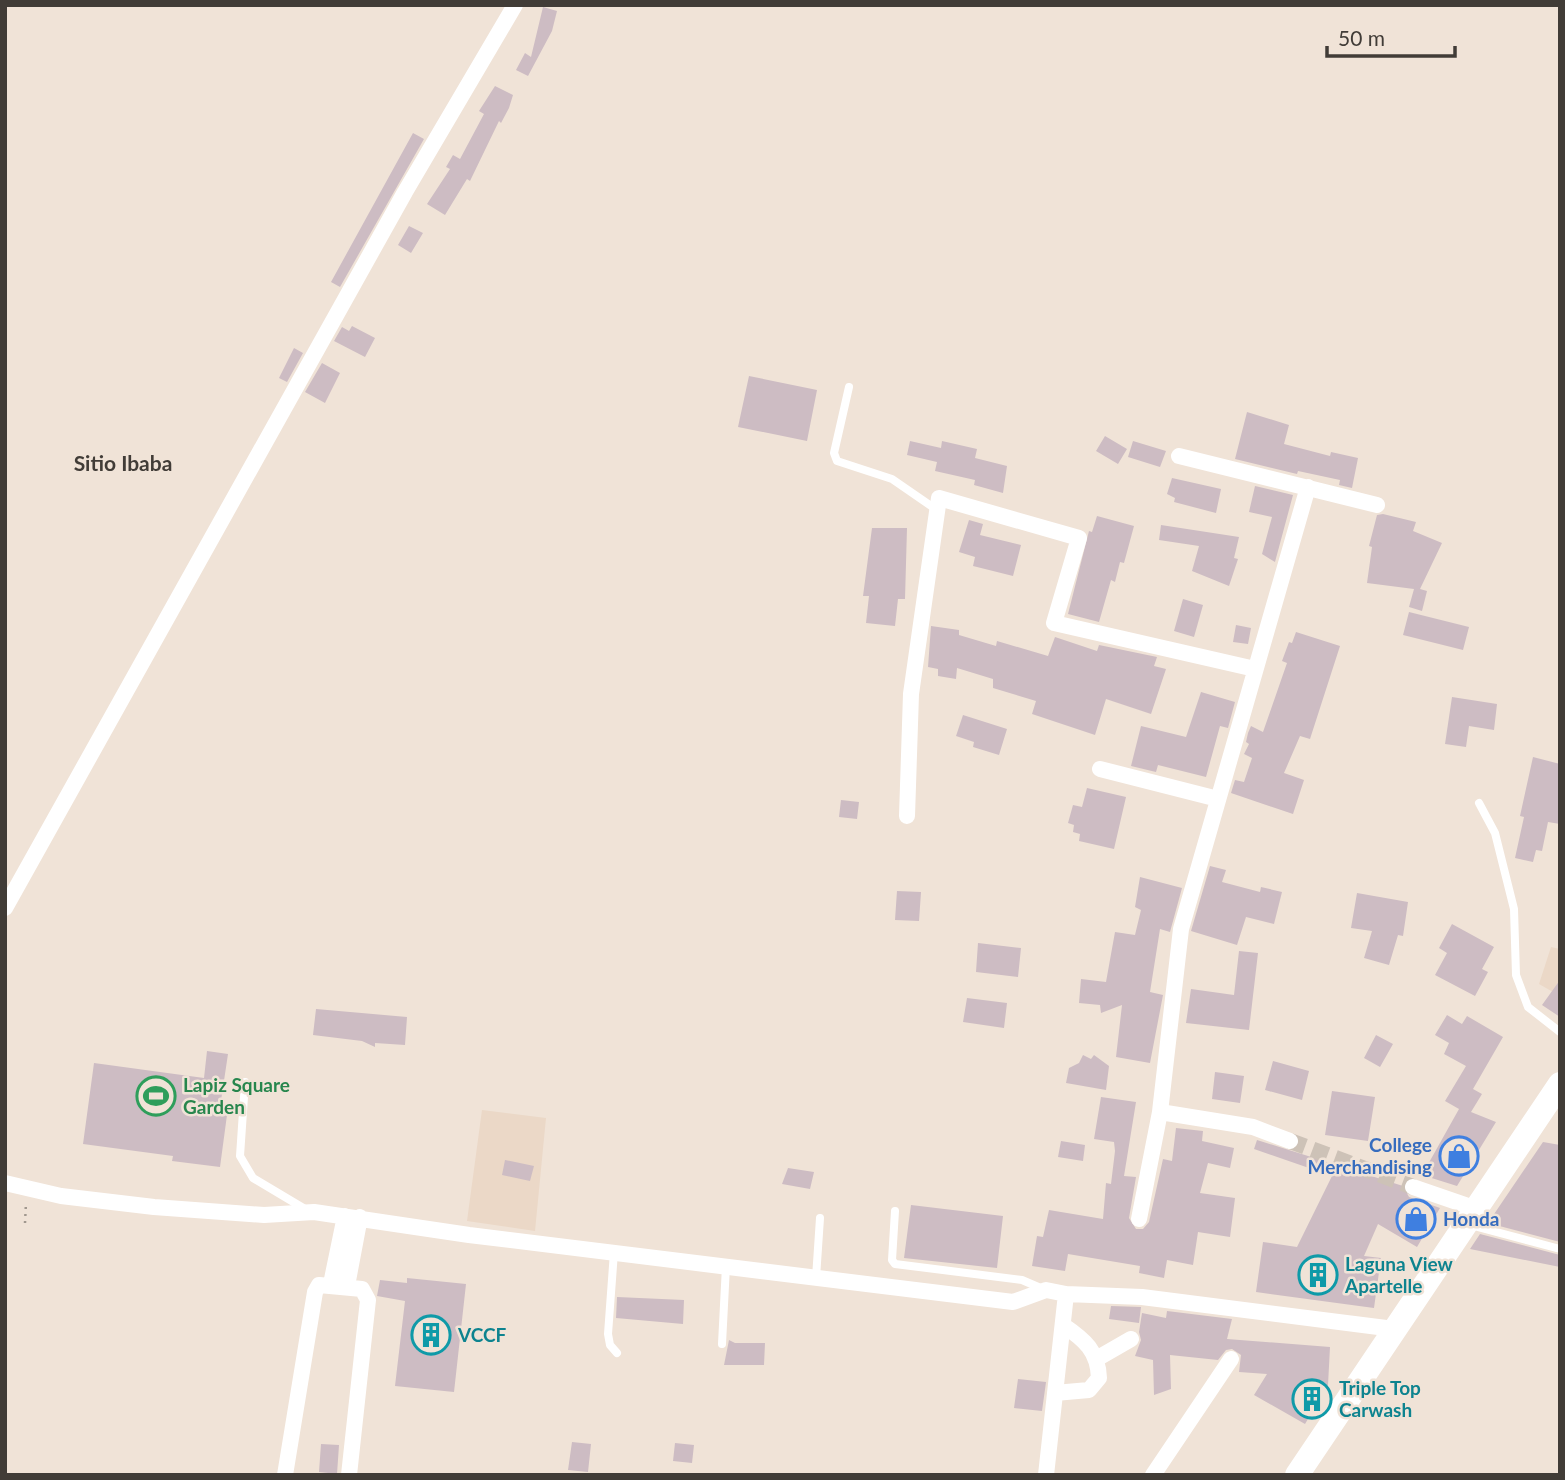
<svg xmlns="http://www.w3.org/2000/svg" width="1565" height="1480" font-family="Lato,sans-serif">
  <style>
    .built { fill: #ebd8c7 }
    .building { fill: #cdbcc3 }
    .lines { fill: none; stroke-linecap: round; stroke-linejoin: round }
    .street-tunnel { stroke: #cdc2b7; stroke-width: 16; stroke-dasharray: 16 8; stroke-linecap: butt }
    .path { stroke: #a1988f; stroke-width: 2.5; stroke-dasharray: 2 5; stroke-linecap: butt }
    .lane { stroke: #fff; stroke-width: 8 }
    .street { stroke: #fff; stroke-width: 16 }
    .primary { stroke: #fff; stroke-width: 24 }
    .labels { text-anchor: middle; stroke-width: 5; stroke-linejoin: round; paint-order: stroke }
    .leisure-label { font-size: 19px; font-weight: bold; fill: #27864d; stroke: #f0e3d7; text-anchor: start }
    .shop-label { font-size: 19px; font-weight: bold; fill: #366cbe; stroke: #f0e3d7; text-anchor: end }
    .culture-label { font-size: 19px; font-weight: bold; fill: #0d838f; stroke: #f0e3d7; text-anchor: start }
    .neighbourhood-label { font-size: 21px; font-weight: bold; fill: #413c37; stroke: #f0e3d7 }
  </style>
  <rect width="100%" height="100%" fill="#f0e3d7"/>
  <path class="built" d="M1551,947L1560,949V996L1539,984Z
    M482,1110L546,1118L535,1231L467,1221Z"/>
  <path class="building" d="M543,7L557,11L552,31L528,76L516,70L525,53L531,57Z
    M495,86L513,95L509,108L501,123L499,121L470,181L467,179L445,215L427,204L450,169L446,167L453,155L460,159L484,114L479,111Z
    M413,133L424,139L340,287L331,282Z
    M409,226L423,233L411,253L398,245Z
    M352,326L375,338L365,357L334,341L342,327L349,331Z
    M294,348L303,353L287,382L279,378Z
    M322,363L340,373L325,403L305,392Z
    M749,376L817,390L807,441L738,427Z
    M1247,412L1289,425L1284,444L1330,456L1331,452L1358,458L1352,488L1339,485L1340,480L1298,471L1297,474L1235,459Z
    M1105,436L1127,449L1118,464L1096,451Z
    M910,441L941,448L942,441L977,449L975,458L1007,466L1003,493L974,485L975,480L935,471L937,462L907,455Z
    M1133,441L1166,451L1160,467L1128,457Z
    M1172,478L1221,489L1216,513L1174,502L1175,498L1167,494Z
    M1255,486L1293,495L1275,562L1262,554L1272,517L1249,512Z
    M1383,514L1416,522L1413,531L1442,543L1420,589L1427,591L1422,611L1409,607L1414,589L1367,583L1372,547L1369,546L1377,515Z
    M1097,516L1134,526L1124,563L1120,562L1115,582L1111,580L1099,622L1068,614L1089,531L1092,532Z
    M969,520L983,524L980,535L1021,545L1013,576L973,566L975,557L959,552Z
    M1161,525L1239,537L1234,558L1238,559L1229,586L1192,571L1199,546L1159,540Z
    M872,528H907L905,599H898L895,626L866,623L869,596H863Z
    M1183,599L1203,605L1194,637L1174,631Z
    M1409,612L1469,627L1463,650L1403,635Z
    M1236,625L1251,628L1248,644L1233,642Z
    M931,626L959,630V635L996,646L997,641L1048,656L1055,637L1097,651L1099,645L1157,657L1154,666L1166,669L1151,714L1106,699L1095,735L1032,714L1036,701L993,688V679L957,668L956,679L938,676V669L928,667Z
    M1296,632L1340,646L1310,739L1300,736L1284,773L1304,780L1293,814L1231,793L1235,780L1244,782L1252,758L1244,754L1249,744L1246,742L1248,733L1251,726L1263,732L1287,663L1282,661L1289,642L1292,643Z
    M1201,692L1235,702L1228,728L1220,726L1206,777L1158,765L1156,772L1131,766L1141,726L1186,737Z
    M1452,697L1497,704L1494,730L1469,726L1466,747L1445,744Z
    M963,715L1007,729L999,755L973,747L974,742L956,736Z
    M1533,757L1560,764V824L1548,822L1542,851L1536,850L1533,862L1515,858L1524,817L1520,816Z
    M1087,788L1126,797L1114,849L1079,841L1080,834L1073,832L1074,825L1068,823L1073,805L1082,807Z
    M841,800L859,802L857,819L839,817Z
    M1210,866L1226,870L1222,882L1260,892L1261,887L1282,892L1274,924L1246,917L1237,945L1191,931Z
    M1140,877L1182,888L1170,932L1160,929L1150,992L1163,995L1150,1063L1116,1057L1122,1005L1101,1013L1100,1005L1079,1003L1081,979L1106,982L1115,932L1135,935L1141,910L1135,907Z
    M897,891L921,892L919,921L895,920Z
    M1357,893L1408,902L1403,936L1398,935L1389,965L1364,958L1372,931L1351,928Z
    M1452,924L1494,947L1482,969L1488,972L1475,996L1435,975L1447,953L1439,948Z
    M978,943L1021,948L1018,977L976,972Z
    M1239,951L1258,953L1249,1030L1186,1023L1191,989L1234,995Z
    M1560,980V1017L1542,1005Z
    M967,998L1007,1003L1004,1028L963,1022Z
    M316,1009L407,1017L405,1045L375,1043V1047L362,1041L313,1035Z
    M1447,1015L1462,1024L1467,1016L1503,1037L1473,1089L1482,1094L1471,1112L1496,1122L1457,1186L1422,1175L1459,1109L1445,1101L1466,1066L1444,1054L1449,1043L1435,1035Z
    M1376,1035L1393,1044L1380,1067L1364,1058Z
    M207,1051L228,1054L219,1114L227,1115L220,1167L172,1161L173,1156L83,1144L94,1063L204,1078Z
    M1083,1055L1091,1059L1094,1055L1109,1066L1106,1090L1066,1083L1069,1068L1079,1063Z
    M1273,1061L1309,1071L1302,1100L1265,1090Z
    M1215,1072L1244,1076L1240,1103L1212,1099Z
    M1332,1091L1375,1097L1368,1141L1325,1135Z
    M1101,1097L1136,1102L1124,1176L1136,1177L1129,1218L1136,1229H1143L1149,1222L1163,1159L1172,1161L1176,1128L1203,1131L1202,1141L1234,1148L1230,1168L1208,1163L1200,1193L1235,1198L1230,1237L1198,1232L1193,1265L1167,1260L1164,1278L1139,1273L1140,1266L1068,1254L1065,1271L1032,1266L1037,1236L1043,1237L1049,1210L1103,1219L1106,1183L1111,1184L1115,1151L1114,1142L1094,1139Z
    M1257,1140L1403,1186L1409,1197L1440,1208L1417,1247L1378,1224L1364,1256L1381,1258L1374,1308L1256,1292L1263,1242L1297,1247L1332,1176L1254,1149Z
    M1061,1141L1085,1145L1083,1161L1058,1157Z
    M1543,1142L1560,1145V1242L1488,1223Z
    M505,1160L534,1166L530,1181L502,1175Z
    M788,1168L814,1172L810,1189L782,1184Z
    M911,1205L1003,1216L997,1268L904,1258Z
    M1480,1234L1560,1255V1267L1470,1249Z
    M407,1278L466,1284L454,1392L395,1386L405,1301L377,1296L380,1280L407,1283Z
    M617,1297L684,1300L683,1324L616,1318Z
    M1111,1306L1141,1307L1139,1323L1109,1319Z
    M1167,1311L1232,1319L1227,1339L1330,1347L1328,1385L1305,1424L1254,1395L1267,1374L1239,1372L1241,1355L1232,1349L1226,1350L1218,1360L1170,1355L1171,1389L1154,1395L1153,1360L1135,1356L1141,1340L1139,1332L1142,1313L1166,1318Z
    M729,1340L735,1343H765L764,1365H724Z
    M1018,1379L1046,1382L1042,1411L1014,1408Z
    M572,1442L591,1444L588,1472L568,1470Z
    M675,1443L694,1445L692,1463L673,1461Z
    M321,1444L339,1445L337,1474L319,1472Z"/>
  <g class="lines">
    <path class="street-tunnel" d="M1290,1141L1413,1187"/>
    <path class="path" d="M25,1223L26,1203"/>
    <path class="lane" d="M849,387L834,453L837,461L892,479L937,510
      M1479,803L1495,833L1514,909L1516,975L1528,1007L1560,1032
      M245,1082L240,1156L253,1178L305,1209
      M895,1211L892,1260L895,1264L1022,1280L1043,1289
      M1470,1225L1560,1249
      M614,1252L608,1334L610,1345L617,1353
      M816,1278L820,1218
      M722,1344L726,1266"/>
    <path class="street" d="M1179,456L1377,505
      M1100,769L1218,799
      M907,816L911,694L939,498L1079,538L1054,623L1255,669
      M5,908L405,192L515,5
      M1160,1112L1253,1127L1290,1141
      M5,1183L61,1196L154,1207L264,1215L314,1212L469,1235L1013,1302L1046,1290L1066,1294L1142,1297L1394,1329
      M1413,1187L1474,1208
      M1139,1219L1160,1112L1181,929L1308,487
      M331,1284L345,1216
      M347,1286L360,1217
      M1098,1358L1131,1339
      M1055,1393L1089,1390L1099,1378C1098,1351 1085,1340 1063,1325
      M285,1475L315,1292L319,1285L362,1289L368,1300L349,1475
      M1046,1475L1066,1294
      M1153,1475L1231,1359"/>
    <path class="primary" d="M1297,1475L1560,1084"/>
  </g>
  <defs>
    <g id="stadium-ring" transform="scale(2.0125)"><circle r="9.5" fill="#f0e3d7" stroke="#2e9e5b" stroke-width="1.5"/><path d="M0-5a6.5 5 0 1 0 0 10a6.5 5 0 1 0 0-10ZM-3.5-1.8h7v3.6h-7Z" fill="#2e9e5b"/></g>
    <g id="shop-ring" transform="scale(2.0125)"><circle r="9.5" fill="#f0e3d7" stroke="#3f7fe0" stroke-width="1.5"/><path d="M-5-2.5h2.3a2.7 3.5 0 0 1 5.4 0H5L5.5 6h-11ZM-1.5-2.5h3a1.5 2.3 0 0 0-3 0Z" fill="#3f7fe0"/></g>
    <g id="building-ring" transform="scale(2.0125)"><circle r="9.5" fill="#f0e3d7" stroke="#0f9aa8" stroke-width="1.5"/><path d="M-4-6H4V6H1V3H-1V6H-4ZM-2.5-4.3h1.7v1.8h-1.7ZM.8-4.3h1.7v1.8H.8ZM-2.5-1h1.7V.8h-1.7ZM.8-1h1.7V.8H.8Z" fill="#0f9aa8"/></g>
  </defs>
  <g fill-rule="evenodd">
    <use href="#stadium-ring" x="156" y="1096"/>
    <use href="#shop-ring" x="1459" y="1156"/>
    <use href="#shop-ring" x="1416" y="1219"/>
    <use href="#building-ring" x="1318" y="1275"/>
    <use href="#building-ring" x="431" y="1335"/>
    <use href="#building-ring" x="1312" y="1399"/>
  </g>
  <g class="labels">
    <g class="leisure-label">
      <text x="183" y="1092">Lapiz Square<tspan x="183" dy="22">Garden</tspan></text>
    </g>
    <g class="shop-label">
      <text x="1432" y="1152">College<tspan x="1432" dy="22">Merchandising</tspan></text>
      <text x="1443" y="1226" text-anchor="start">Honda</text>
    </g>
    <g class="culture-label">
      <text x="1345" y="1271">Laguna View<tspan x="1345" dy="22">Apartelle</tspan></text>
      <text x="458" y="1342">VCCF</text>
      <text x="1339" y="1395">Triple Top<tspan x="1339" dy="22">Carwash</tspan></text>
    </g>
    <g class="neighbourhood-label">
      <text x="123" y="471">Sitio Ibaba</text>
    </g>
  </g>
  <rect width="1565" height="1480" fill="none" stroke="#413c37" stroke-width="14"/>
  <path d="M1327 46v10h128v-10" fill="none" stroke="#413c37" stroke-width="3.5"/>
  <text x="1338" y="46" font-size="21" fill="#413c37" stroke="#f0e3d7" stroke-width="5" paint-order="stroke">50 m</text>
</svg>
